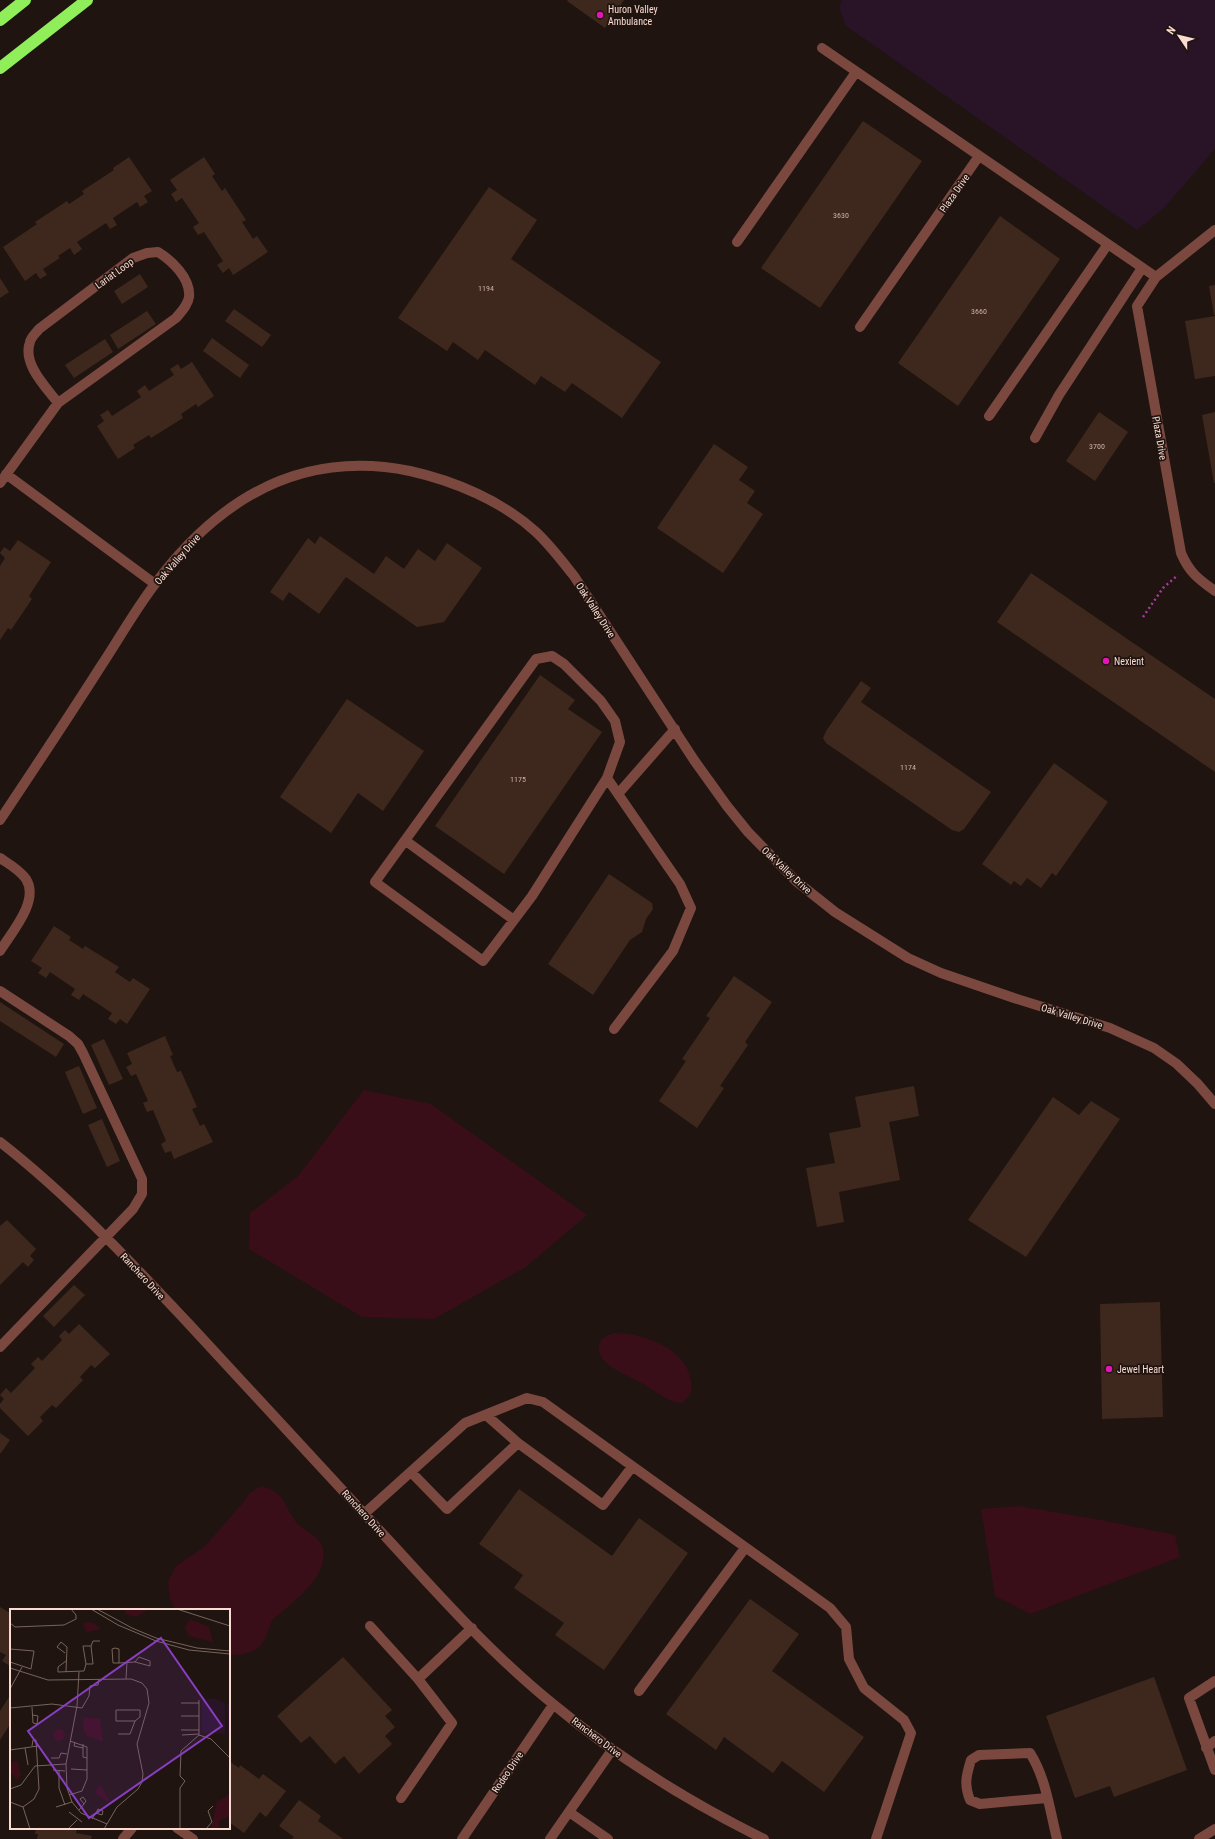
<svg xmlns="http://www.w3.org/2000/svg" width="1215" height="1839" font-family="'Roboto Condensed',sans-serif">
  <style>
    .green { fill: #291327 }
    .water { fill: #390e19 }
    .building { fill: #3e281d }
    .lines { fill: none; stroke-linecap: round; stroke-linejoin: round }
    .path { stroke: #a63aa0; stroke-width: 2.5; stroke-dasharray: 2 3; stroke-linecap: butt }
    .minor { stroke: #7a483f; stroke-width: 10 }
    .highway { stroke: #8fee59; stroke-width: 12 }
    .poi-dot { fill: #e117b5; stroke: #1f140f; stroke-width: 1.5 }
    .labels { text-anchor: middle; stroke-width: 3.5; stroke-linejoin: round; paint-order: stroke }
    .number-label { font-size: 8px; fill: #cbaea5 }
    .poi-label { font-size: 10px; fill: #fadbd2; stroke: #1f140f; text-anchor: start }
    .street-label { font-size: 10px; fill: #fadbd2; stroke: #1f140f }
    .inset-road { fill: none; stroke: #77645d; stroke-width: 1 }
    .view { fill: #883ec1; fill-opacity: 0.15; stroke: #883ec1; stroke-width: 2 }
    .inset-edge { fill: none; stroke: #fadbd2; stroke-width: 2 }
  </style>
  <rect width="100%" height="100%" fill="#1f140f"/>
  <path class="green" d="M842,0H1215V149L1163,209L1137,230L846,26L839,7Z"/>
  <path class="water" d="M364,1090L431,1104L587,1215L526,1267L434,1319L362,1317L249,1249L250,1213L298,1176Z
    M614,1333C643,1333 687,1348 691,1381C693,1391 690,1396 682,1403C665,1401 656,1391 641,1383C629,1375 596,1365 599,1346C600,1338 606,1336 614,1333Z
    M261,1486C284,1492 282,1501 294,1519C301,1531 320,1534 323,1549C327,1576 301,1595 283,1611C280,1614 274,1617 272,1621C267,1630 267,1640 258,1648C250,1654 239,1655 229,1656V1610H175L170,1599L168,1582L176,1566L204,1547L242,1504L250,1493Z
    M1019,1506L1096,1519L1175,1535L1180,1557L1030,1614L995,1596L981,1509Z"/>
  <path class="building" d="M568,0H624L605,28L567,1Z
    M863,121L922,161L820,308L761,268Z
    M129,157L152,191L144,196L148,202L140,207L137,202L113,218L117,225L110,229L106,223L77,242L82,249L74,255L70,248L58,256L60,258L43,269L47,275L40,279L36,273L25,281L3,247L37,224L35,222L67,201L69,204L84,194L82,191L114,170L113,168Z
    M204,157L215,174L212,176L222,191L225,188L246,220L242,222L253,239L257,236L268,252L233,275L229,268L223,273L217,265L223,261L204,232L198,235L193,227L199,223L182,198L176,202L171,194L177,190L170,180Z
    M489,187L537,220L511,259L661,362L622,418L572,383L565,392L541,376L535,385L485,350L478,360L453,342L447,351L398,318Z
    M1000,216L1060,259L958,406L898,363Z
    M140,274L148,287L122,304L114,291Z
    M0,278L9,292L0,298Z
    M1215,285V315H1214L1209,286Z
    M234,309L271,335L262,347L225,321Z
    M147,311L156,324L118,349L110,335Z
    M1215,316V376L1195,379L1185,321Z
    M212,338L249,365L240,378L203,351Z
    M105,339L113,352L74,378L65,365Z
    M192,362L214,396L198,407L196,404L181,414L183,418L151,438L149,435L133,445L135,448L118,459L97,426L104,421L100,415L108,410L112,416L141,397L137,391L145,385L149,391L174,375L170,369L178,364L181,369Z
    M1099,412L1128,432L1095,481L1066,461Z
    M1215,412V483H1214L1202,415Z
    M714,444L748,467L739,480L755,491L747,503L763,514L723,573L657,528Z
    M320,536L374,574L386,556L404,569L418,549L435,561L447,543L482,568L444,622L417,627L346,577L319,614L289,592L283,601L270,592L308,538L315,544Z
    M18,540L51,562L29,596L32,599L11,630L8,628L0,640V566L5,558L0,553L4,547L10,551Z
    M1031,573L1215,699V772L997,622Z
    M540,675L575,700L568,709L602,732L504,874L435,826Z
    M861,681L871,688L861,702L991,792L964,829L959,832L952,830L826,743L823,738L826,731Z
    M347,699L424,751L383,811L358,793L331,833L280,797Z
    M1054,763L1108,802L1056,876L1052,873L1041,888L1027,878L1021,886L1014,881L1011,885L982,864Z
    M609,874L652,903L653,909L646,919L642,932L630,940L593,995L548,964Z
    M54,926L71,937L69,940L83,949L85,946L119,967L115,972L130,982L133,978L150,989L127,1024L120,1019L116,1024L108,1019L112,1013L83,994L79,1000L71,995L75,989L50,972L46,978L38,973L42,968L31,961Z
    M734,976L772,1002L745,1042L748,1045L720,1086L724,1088L697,1128L659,1101L686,1061L682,1059L710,1018L706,1016Z
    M0,1002L64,1044L56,1057L0,1021Z
    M165,1036L173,1055L170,1056L177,1072L181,1071L197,1107L192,1109L200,1126L204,1124L213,1142L174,1159L171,1151L165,1153L161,1144L166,1141L153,1110L147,1112L143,1103L148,1101L136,1074L131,1076L126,1067L132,1064L127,1053Z
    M104,1039L123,1079L109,1085L91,1045Z
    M79,1066L97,1108L83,1114L65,1072Z
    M914,1086L919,1116L889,1122L900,1180L839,1192L844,1222L817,1227L806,1168L835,1163L829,1133L861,1127L855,1097Z
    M1053,1097L1079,1115L1091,1101L1120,1119L1026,1257L968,1220Z
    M102,1119L120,1161L107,1167L88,1125Z
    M7,1220L36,1249L30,1256L34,1260L28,1267L23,1262L0,1285V1226Z
    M74,1285L85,1295L54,1327L43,1316Z
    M1160,1302L1163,1417L1102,1419L1100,1304Z
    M79,1324L110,1354L95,1368L91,1365L80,1377L83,1380L56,1408L52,1405L40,1417L43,1421L28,1436L0,1408V1404L4,1399L0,1395L6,1388L11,1393L35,1368L31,1364L38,1357L42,1361L62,1340L59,1336L65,1330L69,1334Z
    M0,1433L10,1440L1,1453H0Z
    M519,1489L612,1556L639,1518L688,1553L604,1670L555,1635L564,1623L514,1588L523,1575L479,1544Z
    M750,1599L799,1634L772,1671L864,1737L824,1792L782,1761L773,1773L724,1737L716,1750L666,1714Z
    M0,1607L10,1613L11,1612L10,1666L2,1661L6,1655L0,1652Z
    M343,1657L392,1710L385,1716L395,1727L385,1736L392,1744L359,1774L344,1756L335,1764L310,1736L301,1743L277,1716Z
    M1154,1677L1187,1770L1114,1797L1110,1786L1075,1798L1046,1716Z
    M9,1697L11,1698V1723L0,1740V1711Z
    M229,1761L239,1768L240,1765L259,1779L263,1774L286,1791L266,1817L260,1812L244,1833L229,1822Z
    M299,1800L321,1816L318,1821L343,1839H292L294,1837L279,1826Z
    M36,1828H77L76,1833L92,1836L91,1839H37L38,1834H35Z"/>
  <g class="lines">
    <path class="path" d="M1143,617L1163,588L1178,575"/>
    <path class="minor" d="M822,48L1156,277
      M1215,230L1156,277L1137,306L1181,553C1189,572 1198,579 1215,591
      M737,242L856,72
      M158,252C171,260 191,278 189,297C188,305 181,312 176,318L58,403C46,387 22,364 30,342C31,337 36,333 39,329L133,258L147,253Z
      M860,327L979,156
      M989,416L1108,244
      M1035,438L1059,395L1142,268
      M6,474L155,584
      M0,483L58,403
      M552,656L564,664L601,701L615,721L620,742L607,778L532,896L483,961L375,882L536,659Z
      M607,778L680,884L691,908L673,951L614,1029
      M618,794L675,729
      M0,820C34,769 68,718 101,666C119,639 135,610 155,584C219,498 301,449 410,471C455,481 502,501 536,532C550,545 562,561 574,576L694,760L727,806L748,832L796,881L835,912L908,958L941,973L1014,998L1110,1028L1154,1048L1177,1064L1197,1083L1215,1104
      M406,841L514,920
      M0,858C9,864 20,870 26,879C40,901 11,933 0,951
      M0,991L69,1036L78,1044L83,1053L142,1179V1194L133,1209L0,1347
      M0,1142C69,1196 128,1259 188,1323C257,1397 325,1472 394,1546C444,1601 495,1657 553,1704C618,1758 689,1802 764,1839
      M518,1443L603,1505L632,1467
      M411,1472L447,1509L518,1443L486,1415
      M364,1514L465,1423L527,1398L543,1402L830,1608L846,1627L849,1659L864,1688L904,1720L911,1733L876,1839
      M370,1626L418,1679
      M1215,1681L1189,1698L1215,1770
      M639,1691L745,1548
      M1206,1748L1215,1741
      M401,1798L452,1723L418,1679L472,1628
      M1047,1798L980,1804L970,1800C964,1785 966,1776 971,1760L979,1755L1030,1753C1046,1778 1050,1811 1057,1839
      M569,1812L608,1839
      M177,1828L193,1839
      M123,1839L132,1828
      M462,1839L553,1705
      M550,1839L612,1750
      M1199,1839L1215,1829"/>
    <path class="highway" d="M0,20L25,0
      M0,68L87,0"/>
  </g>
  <g class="poi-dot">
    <circle cx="600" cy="15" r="4"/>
    <circle cx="1106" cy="661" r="4"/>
    <circle cx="1109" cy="1369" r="4"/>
  </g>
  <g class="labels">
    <g class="number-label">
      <text x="841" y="218">3630</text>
      <text x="486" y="291">1194</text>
      <text x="979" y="314">3660</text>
      <text x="1097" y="449">3700</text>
      <text x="908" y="770">1174</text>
      <text x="518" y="782">1175</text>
    </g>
    <g class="poi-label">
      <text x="608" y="13">Huron Valley<tspan x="608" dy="12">Ambulance</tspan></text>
      <text x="1114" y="665">Nexient</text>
      <text x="1117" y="1373">Jewel Heart</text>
    </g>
    <g class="street-label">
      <text transform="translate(954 193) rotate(-55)" y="4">Plaza Drive</text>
      <text transform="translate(114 273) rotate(-36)" y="4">Lariat Loop</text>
      <text transform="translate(1160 438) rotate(80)" y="4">Plaza Drive</text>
      <text transform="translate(177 559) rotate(-49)" y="4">Oak Valley Drive</text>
      <text transform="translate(596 610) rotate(57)" y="4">Oak Valley Drive</text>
      <text transform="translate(787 870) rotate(43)" y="4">Oak Valley Drive</text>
      <text transform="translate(1072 1016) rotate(17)" y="4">Oak Valley Drive</text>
      <text transform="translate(143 1276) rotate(47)" y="4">Ranchero Drive</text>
      <text transform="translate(364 1513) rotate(48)" y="4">Ranchero Drive</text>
      <text transform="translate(597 1737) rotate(37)" y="4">Ranchero Drive</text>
      <text transform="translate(507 1772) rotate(-56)" y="4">Rodeo Drive</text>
    </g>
  </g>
  <g transform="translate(10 1609)">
    <rect width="220" height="220" fill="#1f140f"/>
    <path d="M204,89L215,94V125L192,123V91ZM220,93V124L218,125L217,95Z" fill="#291327"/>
    <path d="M114,0H139L126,8L116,5ZM180,10L199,18L203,33L179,27L175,18ZM76,13L84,14L91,20L76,23L73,15ZM76,108L90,110L93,133L77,127L74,122L73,110ZM43 126a6 6 0 1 1 12 0a6 6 0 1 1-12 0ZM3,152L8,153L11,166L7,171L0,163ZM91,176L99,191L98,193L86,185V181ZM220,185V207L209,212V220H201L207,193Z" fill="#390e19"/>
    <path class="inset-road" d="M81,0L108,16L146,32L179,41L220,45M87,0L122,19L146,29L187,39L220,42M167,0L220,17M0,14L5,18L54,16L66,10V6L61,0M81,37L83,32H90M105,39L109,40V54H103L102,40ZM0,40L24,42L21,60L0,53M55,44L47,38L51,33L57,38L56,63M129,48L140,52V57L125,53ZM56,52L48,58V63L74,62L76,55L73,37H81L83,55H76M109,54L125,53M0,59L38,71L121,70L132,74L137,80L139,94L127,135L133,165L132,173L128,180L107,198L94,220M69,63L67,97L56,155L57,179L62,193L71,204L97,215M116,70L117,53M0,80L12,58M189,91V126M171,94H189M22,98L23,114L27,115L28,107L23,106M0,99L42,95L72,99L79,87L80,77L88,76L89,70M106,101H130V108L125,112H106ZM171,107H189M171,121H189M108,125H120L125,112M172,126L189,125M65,133L64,137L73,139V135M15,139L18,156M73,139V148L77,149M0,141L28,137M41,149H49L51,144L57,145M61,160L77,161M43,161L55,162M49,162V179L55,196M0,180L11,176L25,157L56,155M59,186L72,182L77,170V138L60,132M0,193L13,198L20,220M13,198L24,190L29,180L26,131H23L22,137M46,198L62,193M69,201L74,195L70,190L73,188L76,192L74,195M59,203L72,213M82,210L86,204L88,200L93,202L92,206L86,204M58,220L67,211M170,220V179L175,172L170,167L171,142L189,126L201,130L220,149M196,220L202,213L198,202L203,197"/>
    <path class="view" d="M151,29L212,117L79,209L18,122Z"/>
    <rect width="220" height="220" class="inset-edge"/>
  </g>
  <g transform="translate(1179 36) rotate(305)" stroke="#1f140f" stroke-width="3" paint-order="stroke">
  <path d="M0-3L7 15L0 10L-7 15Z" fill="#fadbd2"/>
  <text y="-6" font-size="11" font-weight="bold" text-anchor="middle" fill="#fadbd2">N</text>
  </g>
</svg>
